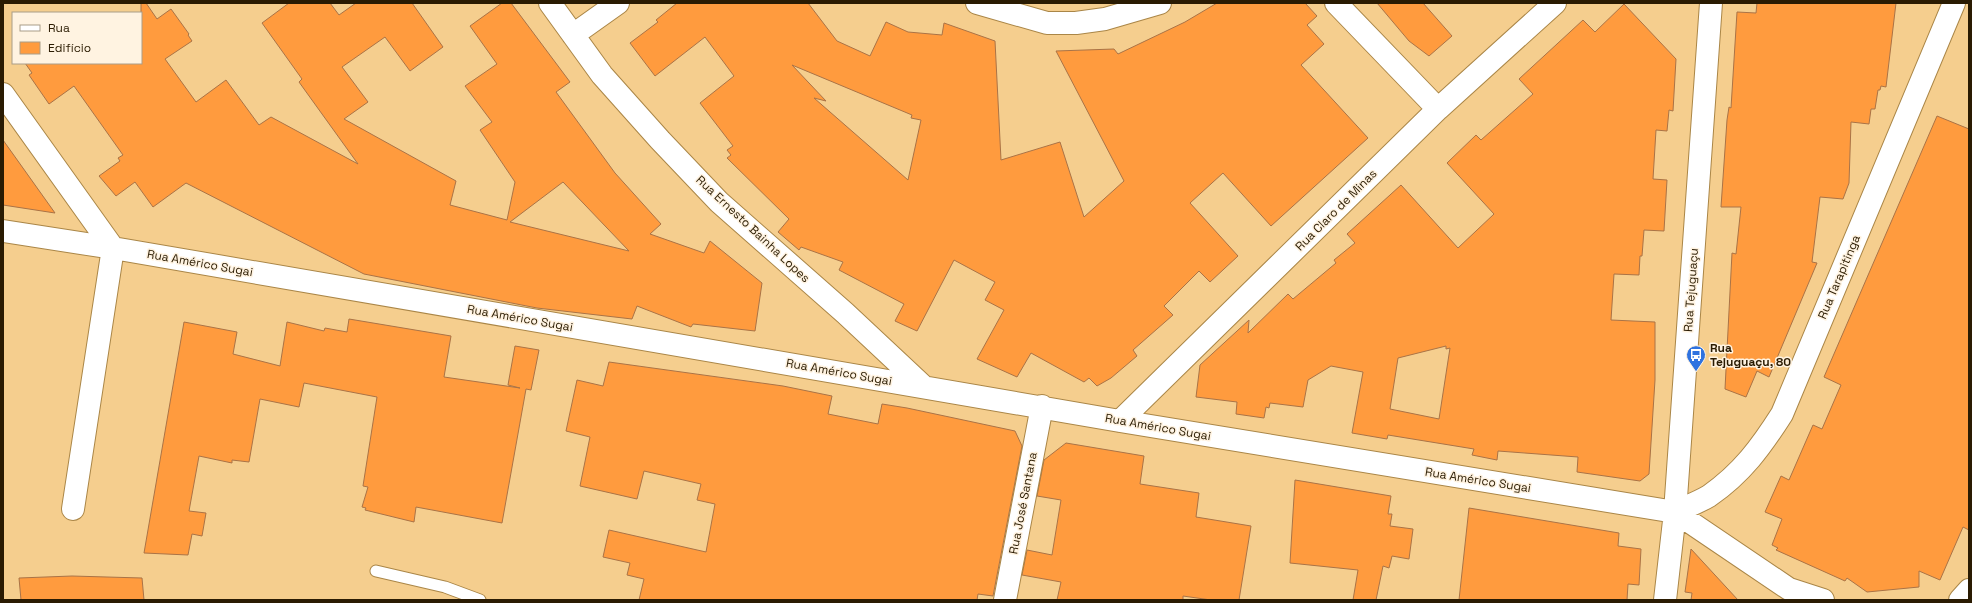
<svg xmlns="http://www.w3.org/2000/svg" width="1972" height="603" font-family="'Space Grotesk',sans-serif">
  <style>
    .building { fill: #ff9b3e; stroke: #aa7346; fill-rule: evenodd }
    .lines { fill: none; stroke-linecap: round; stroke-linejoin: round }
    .service-casing { stroke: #aa8647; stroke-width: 13 }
    .minor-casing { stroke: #aa8647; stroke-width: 24 }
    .service { stroke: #fff; stroke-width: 11 }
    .minor { stroke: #fff; stroke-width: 22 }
    .labels { text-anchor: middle; stroke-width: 3; stroke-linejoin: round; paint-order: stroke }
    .street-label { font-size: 12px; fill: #2a1b02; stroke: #fff3e1 }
    .poi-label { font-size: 12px; font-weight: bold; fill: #2a1b02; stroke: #fff3e1; text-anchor: start }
  </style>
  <rect width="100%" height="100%" fill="#f5ce8e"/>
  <path class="building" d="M141,3H146L157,19L171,9L189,34L188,35L192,41L165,59L196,102L226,80L259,125L271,117L358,164L299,82L302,79L262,23L289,3H330L339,15L356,3H412L443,47L410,71L385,37L342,67L368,102L344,119L456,181L450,205L507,220L515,182L480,130L492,122L465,86L497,64L470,26L502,3H511L570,82L556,92L615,173L661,224L650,234L704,253L710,241L762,283L755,331L693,324L691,327L637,306L632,319L537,308L364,274L186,183L153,207L135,182L116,196L99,176L120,161L118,158L123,155L74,86L49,104L29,75L32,73L25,63H141ZM563,182L629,251L510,222Z
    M677,3H808L837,41L870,56L886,22L908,32L942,35L944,23L995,41L1001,160L1060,142L1084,217L1124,181L1056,51L1114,49L1118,54L1185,22L1217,3H1305L1317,16L1307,25L1324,44L1301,65L1368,138L1271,226L1223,173L1190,203L1238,256L1210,282L1199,271L1164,306L1173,315L1133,350L1137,356L1111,378L1097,386L1089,378L1084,382L1031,353L1017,377L977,359L1004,310L985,300L995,282L954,260L917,331L895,321L904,304L839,270L843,262L801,247L799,250L778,232L789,219L727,158L731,155L727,150L733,146L700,103L734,76L705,37L655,76L630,43L658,22L656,20ZM792,65L912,115L911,118L921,120L908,180L814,98L826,101Z
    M1377,3H1423L1452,36L1429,56L1409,41Z
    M1757,3H1896L1886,87L1881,86L1880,90H1878L1875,109H1871L1869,124L1851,122L1849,183L1843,199L1820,197L1812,262L1817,263L1769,377L1757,371L1746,397L1725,389L1732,253L1736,254L1741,207H1721L1727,120L1729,107L1731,108L1737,12L1756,13Z
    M1624,4L1676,59L1673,111L1669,110L1667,131L1656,130L1653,179L1667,180L1664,231L1644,230L1642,256H1640L1639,275L1614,274L1611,320L1655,322V380L1649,474L1640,481L1577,472L1578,457L1498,451L1497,460L1472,455L1474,449L1388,435L1387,439L1352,433L1363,372L1331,366L1308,380L1303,407L1270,403L1269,408L1266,407L1264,418L1236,414L1237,402L1196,397L1200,365L1249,320L1248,333L1288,294L1293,299L1336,263L1334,260L1355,243L1347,234L1401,185L1458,248L1494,214L1447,163L1476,135L1481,140L1533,94L1519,79L1583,20L1595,32ZM1446,346V349L1450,348L1439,419L1390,409L1398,358Z
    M1937,116L1969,129V530L1963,527L1940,580L1919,571V587L1867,592L1847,578L1845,581L1776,550L1778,548L1772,545L1782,519L1765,512L1781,476L1789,480L1813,425L1822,429L1841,385L1824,377Z
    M3,140L55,213L3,205Z
    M349,319L451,336L444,377L520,388L508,385L515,346L539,350L531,390L526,389L502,523L416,507L414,522L365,510L366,508L362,507L368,487L363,486L377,397L304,383L299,407L260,399L249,462L232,460V463L199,456L189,511L206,513L202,536L192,534L188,555L144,553L184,322L237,332L233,354L280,366L287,322L324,331L325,328L347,332Z
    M609,362L783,386L832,396L828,414L878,424L882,404L907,408L1015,431L1022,446L993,596L978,594L977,600H639L644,579L627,575L630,563L603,557L609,530L706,552L715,504L697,500L701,484L644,471L637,499L580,486L590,437L566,431L577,380L603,386Z
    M1066,443L1144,456L1140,484L1199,493L1196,517L1251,526L1239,600H1211L1183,596V600H1057L1061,582L1022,575L1027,550L1052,555L1061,500L1037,496L1044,460Z
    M1295,480L1391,496L1388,514H1392L1390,526L1413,529L1409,559L1392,556L1389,568L1383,566L1376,600H1353L1358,570L1290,563Z
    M1469,508L1619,533L1618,546L1641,549L1639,585L1628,584L1627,600H1459Z
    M1691,549L1738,600H1691L1692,593L1685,592Z
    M72,576L142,578L144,600H21L19,578Z"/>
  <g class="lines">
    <g class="service-casing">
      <path id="service" d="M376,571L445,587L480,600"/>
    </g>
    <g class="minor-casing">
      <path id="minor" d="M550,3L602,75L660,140L719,202L845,313L923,386
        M977,3L1047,23H1076L1105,19L1160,3
        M1336,3L1438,109
        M573,35L618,3
        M3,94L113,248L73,509
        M3,231L113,248L1120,421L1675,512L1789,589L1823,600
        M1120,421L1438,109L1555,3
        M1675,512C1686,507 1699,502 1709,496C1742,473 1761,447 1782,414L1954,3
        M1005,600L1042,406
        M1665,600L1675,512L1711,3
        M1960,600L1969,590"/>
    </g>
    <use href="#service" class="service"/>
    <use href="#minor" class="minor"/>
  </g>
  <defs>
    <g id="bus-pin" transform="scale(1)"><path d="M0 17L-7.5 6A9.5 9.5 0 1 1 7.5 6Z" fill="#2f73e0" stroke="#fff3e1"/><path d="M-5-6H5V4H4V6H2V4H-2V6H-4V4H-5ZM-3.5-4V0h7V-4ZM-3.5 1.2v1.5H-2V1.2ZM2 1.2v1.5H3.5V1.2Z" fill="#fff"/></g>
  </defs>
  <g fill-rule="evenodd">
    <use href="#bus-pin" x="1696" y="355"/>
  </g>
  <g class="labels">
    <g class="street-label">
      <text transform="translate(1336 210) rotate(-45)" y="4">Rua Claro de Minas</text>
      <text transform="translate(753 229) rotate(43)" y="4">Rua Ernesto Bainha Lopes</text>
      <text transform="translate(200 263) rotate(10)" y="4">Rua Américo Sugai</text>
      <text transform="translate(1839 277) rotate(-67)" y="4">Rua Tarapitinga</text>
      <text transform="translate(1691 290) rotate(-86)" y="4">Rua Tejuguaçu</text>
      <text transform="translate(520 318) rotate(10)" y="4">Rua Américo Sugai</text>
      <text transform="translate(839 372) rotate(10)" y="4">Rua Américo Sugai</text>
      <text transform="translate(1158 427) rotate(10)" y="4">Rua Américo Sugai</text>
      <text transform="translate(1478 480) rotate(9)" y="4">Rua Américo Sugai</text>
      <text transform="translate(1023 503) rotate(-79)" y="4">Rua José Santana</text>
    </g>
    <g class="poi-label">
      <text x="1710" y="352">Rua<tspan x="1710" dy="14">Tejuguaçu, 80</tspan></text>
    </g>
  </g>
  <rect width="1972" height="603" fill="none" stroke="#2a1b02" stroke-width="8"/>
  <rect x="12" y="12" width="130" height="52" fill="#fff3e1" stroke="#aa9d88"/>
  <rect x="20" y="25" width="20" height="6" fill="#ffffff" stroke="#aa9d88"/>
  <text x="48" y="32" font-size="12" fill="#2a1b02">Rua</text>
  <rect x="20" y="42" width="20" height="12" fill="#ff9b3e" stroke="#aa9d88"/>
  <text x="48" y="52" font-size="12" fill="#2a1b02">Edifício</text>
</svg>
